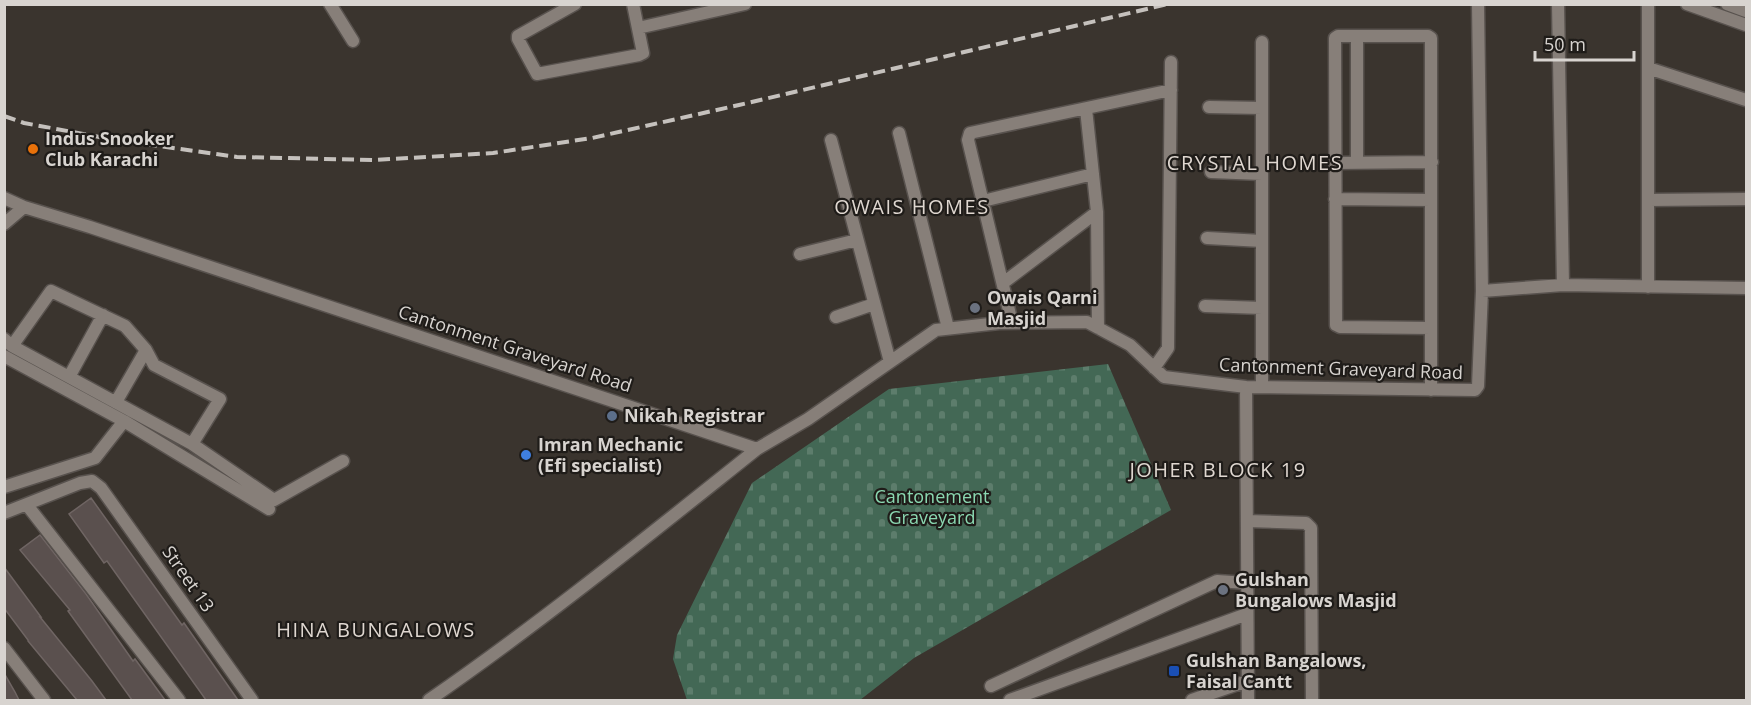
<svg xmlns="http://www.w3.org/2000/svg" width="1751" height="705" font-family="'Open Sans',sans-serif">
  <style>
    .cemetery { fill: url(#cemetery-stones) }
    .building { fill: #5a504e; stroke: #6f6563; stroke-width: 1.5 }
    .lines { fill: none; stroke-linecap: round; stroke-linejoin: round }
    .minor-casing { stroke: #58524e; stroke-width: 15 }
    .minor { stroke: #877f79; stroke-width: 12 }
    .rail { stroke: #c5c1bd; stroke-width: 4; stroke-dasharray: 12 6; stroke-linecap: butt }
    .food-dot { fill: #e8710a; stroke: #1f1c19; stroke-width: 2 }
    .worship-dot { fill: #6b7280; stroke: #1f1c19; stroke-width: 2 }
    .service-dot { fill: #5c6f8a; stroke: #1f1c19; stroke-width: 2 }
    .shop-dot { fill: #3f7fe0; stroke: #1f1c19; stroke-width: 2 }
    .transit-dot { fill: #1a4fb4; stroke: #1f1c19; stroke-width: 2 }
    .labels { text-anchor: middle; stroke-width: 4.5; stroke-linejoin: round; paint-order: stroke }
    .poi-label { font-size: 18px; font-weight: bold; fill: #d8d4d0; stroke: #1f1c19; text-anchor: start }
    .street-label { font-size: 18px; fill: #d8d4d0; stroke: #1f1c19 }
    .park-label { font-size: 18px; fill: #8bd8b1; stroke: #1f1c19 }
    .neighbourhood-label { font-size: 20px; letter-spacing: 1.5px; fill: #dfd7d0; stroke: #1f1c19 }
  </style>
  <defs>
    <pattern id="cemetery-stones" width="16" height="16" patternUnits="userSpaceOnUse" patternTransform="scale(1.5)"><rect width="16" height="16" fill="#436855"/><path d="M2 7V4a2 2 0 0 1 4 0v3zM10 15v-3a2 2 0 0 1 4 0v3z" fill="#5d7d6c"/></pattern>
  </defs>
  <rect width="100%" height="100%" fill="#3a342e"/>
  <path class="cemetery" d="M1108,364L1171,510L914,658L860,700H687L673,659L677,635L752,483L889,389Z"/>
  <path class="building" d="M91,498L182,625L184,623L238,700H206L107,561L104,563L69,514Z
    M40,535L86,594L133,661L135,659L165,700H132L68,611L70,610L20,550Z
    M4,567L41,617H40L92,681L106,700H77L28,641V640L4,608Z
    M4,673L15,692L19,700H4Z"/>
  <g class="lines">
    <g class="minor-casing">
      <path id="minor" d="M330,4L353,41
        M575,4L518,36V39L537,74L639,55L643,53L633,4
        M1558,4L1563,285
        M1687,4L1746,25
        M1727,4L1746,11
        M638,28L745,4
        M1262,42V387
        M1648,68L1746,100
        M1209,107L1262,108
        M1086,109L1097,212L1098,328
        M899,133L948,328
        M831,140L890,362
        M1335,163L1432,162
        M1357,163V36
        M1211,172L1262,174
        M4,198L24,207
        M1335,199L1431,200
        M1648,200L1746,199
        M983,201L1093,174
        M4,224L24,207L90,227L757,449L808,419L936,330L999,323L1087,322L1130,345L1164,377L1246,387L1475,390L1478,386L1482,291L1478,4
        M1207,238L1262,241
        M800,254L857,240
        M1003,283L1097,212
        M1648,287V4
        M1482,291L1563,285L1746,288
        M1205,306L1262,308
        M836,317L874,304
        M1012,323L968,140L970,133L1171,90
        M4,339L12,346L51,291L125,326L146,350L154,365L220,399L192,444
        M12,346L192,444L274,500L343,461
        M4,356L124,421L269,509
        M1154,368L1168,348L1171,62
        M69,377L103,315
        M1246,387L1248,700
        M1431,390V38L1428,36H1338L1335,38V41L1336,325L1340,327L1431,328
        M116,402L146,350
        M4,487L95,458L124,421
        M27,505L179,700
        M4,513L80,483L92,481L101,488L252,700
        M1247,521L1306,523L1311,528L1312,700
        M4,648L44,700
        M991,686L1217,581L1247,583
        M429,700C542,622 649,535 757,449
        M1010,700L1247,614
        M1192,700L1247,681"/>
    </g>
    <use href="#minor" class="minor"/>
    <path class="rail" d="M4,116L24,123L116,140L237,157L375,160L493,153L592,138L739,105L1168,4"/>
  </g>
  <circle class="food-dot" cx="33" cy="149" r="6"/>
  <g class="worship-dot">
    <circle cx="975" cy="308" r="6"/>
    <circle cx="1223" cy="590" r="6"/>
  </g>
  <circle class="service-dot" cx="612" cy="416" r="6"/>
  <circle class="shop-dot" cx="526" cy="455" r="6"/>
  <rect class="transit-dot" x="1168" y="665" width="12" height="12" rx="3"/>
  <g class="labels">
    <g class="poi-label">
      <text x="45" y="145">Indus Snooker<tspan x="45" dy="21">Club Karachi</tspan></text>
      <text x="987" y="304">Owais Qarni<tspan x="987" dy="21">Masjid</tspan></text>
      <text x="624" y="422">Nikah Registrar</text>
      <text x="538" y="451">Imran Mechanic<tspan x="538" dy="21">(Efi specialist)</tspan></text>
      <text x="1235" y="586">Gulshan<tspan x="1235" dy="21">Bungalows Masjid</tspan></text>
      <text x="1186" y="667">Gulshan Bangalows,<tspan x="1186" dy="21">Faisal Cantt</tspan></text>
    </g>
    <g class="street-label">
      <text transform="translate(515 349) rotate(18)" y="6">Cantonment Graveyard Road</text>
      <text transform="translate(1341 369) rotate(2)" y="6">Cantonment Graveyard Road</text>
      <text transform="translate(188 579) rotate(55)" y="6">Street 13</text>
    </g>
    <g class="park-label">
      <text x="932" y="503">Cantonement<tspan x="932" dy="21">Graveyard</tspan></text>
    </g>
    <g class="neighbourhood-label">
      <text x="1255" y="170">CRYSTAL HOMES</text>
      <text x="912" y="214">OWAIS HOMES</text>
      <text x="1218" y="477">JOHER BLOCK 19</text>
      <text x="376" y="637">HINA BUNGALOWS</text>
    </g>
  </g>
  <rect width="1751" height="705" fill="none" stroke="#d8d4d0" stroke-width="12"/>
  <path d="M1535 51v9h99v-9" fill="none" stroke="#d8d4d0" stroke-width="3"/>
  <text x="1544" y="51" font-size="18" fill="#d8d4d0" stroke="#1f1c19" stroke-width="4.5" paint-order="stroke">50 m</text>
</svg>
